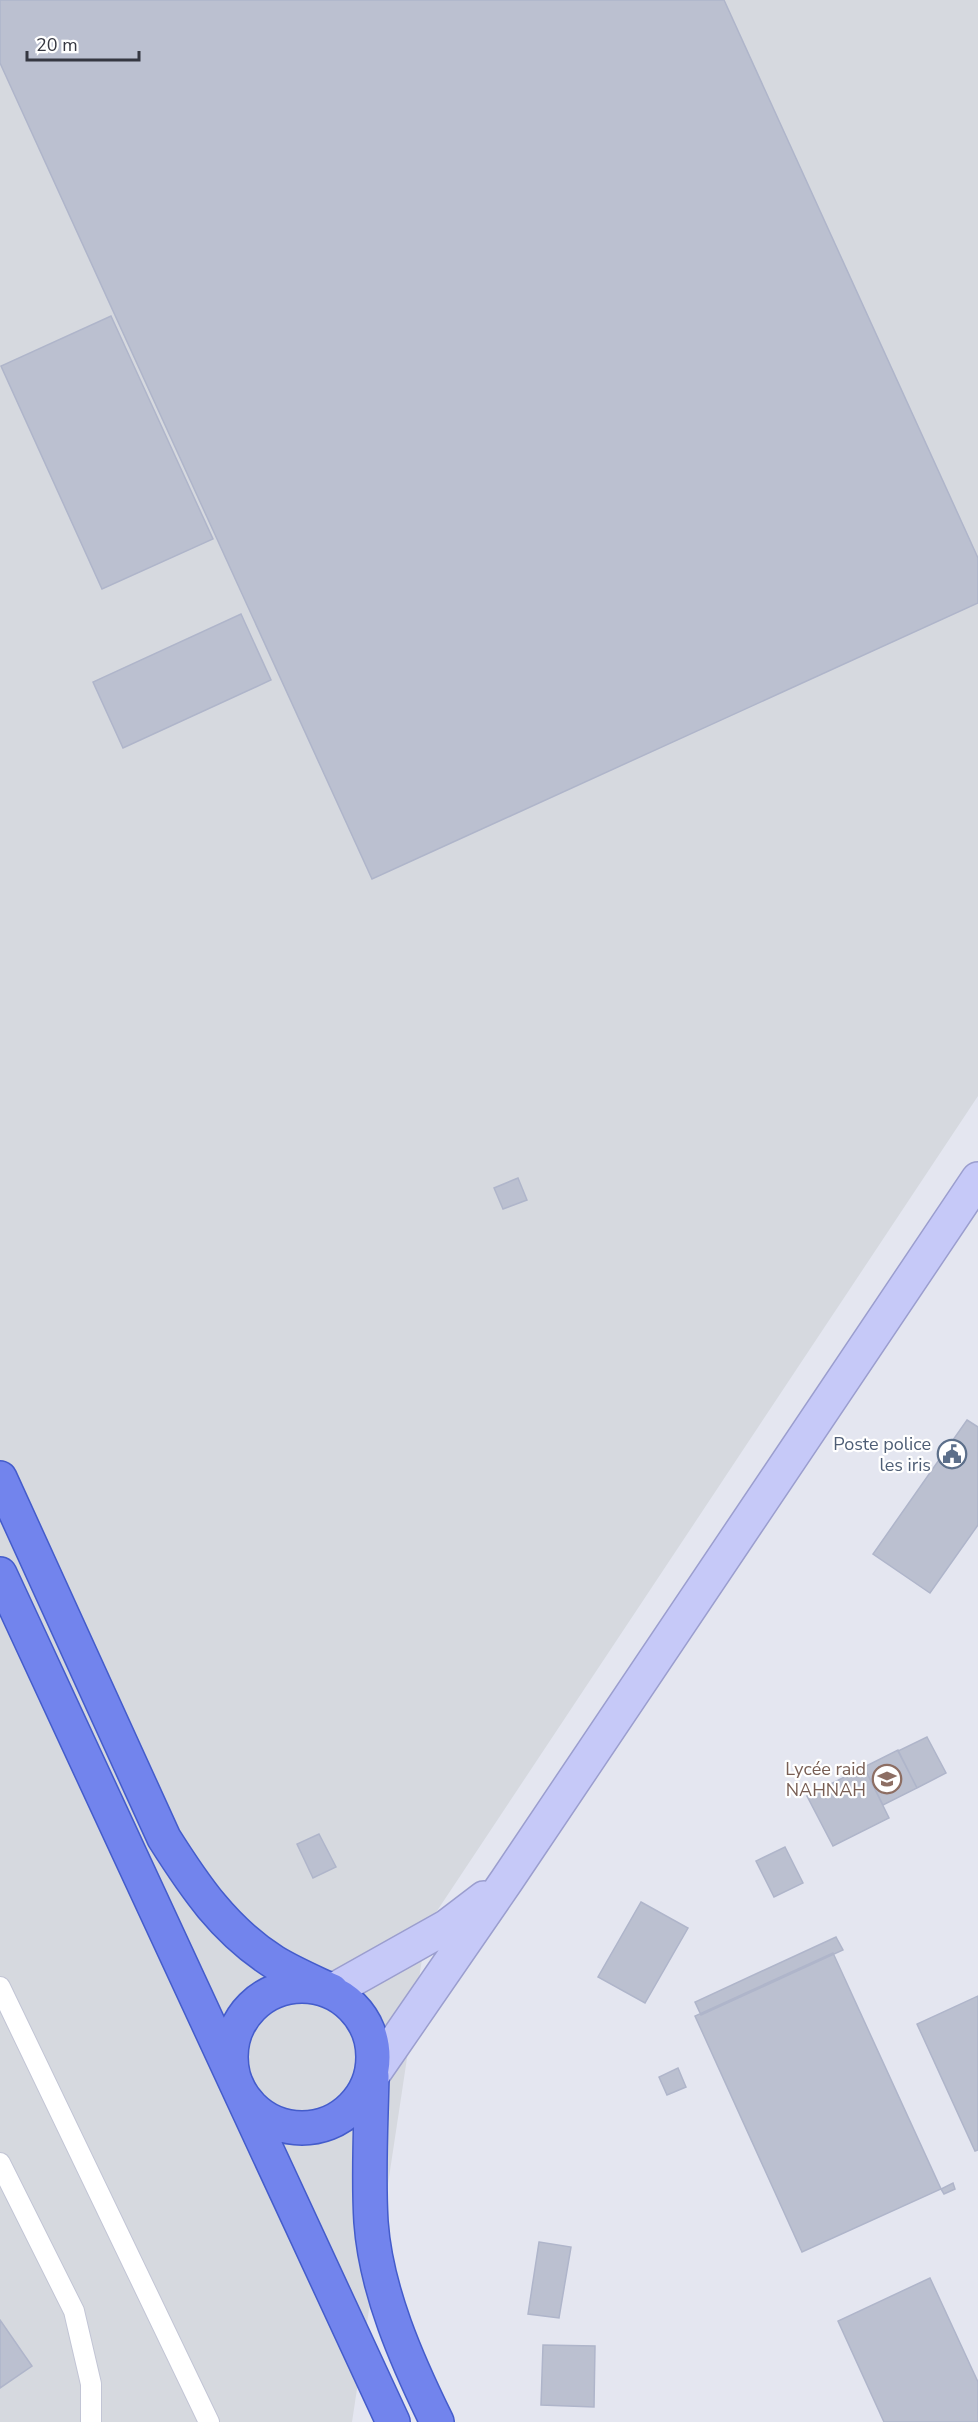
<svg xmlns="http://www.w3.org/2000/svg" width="978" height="2422" font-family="'Nunito Sans',sans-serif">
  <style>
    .industrial { fill: #d6d9df }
    .building { fill: #bbc0d0; stroke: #afb5ca; stroke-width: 1.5 }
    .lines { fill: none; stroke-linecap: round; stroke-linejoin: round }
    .lane-casing { stroke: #c2c5d5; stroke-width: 22 }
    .secondary-casing { stroke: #9b9ece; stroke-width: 36 }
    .highway-casing { stroke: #445ccb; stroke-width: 36 }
    .lane { stroke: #fff; stroke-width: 20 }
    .secondary { stroke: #c6c9f8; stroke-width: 33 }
    .highway { stroke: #7284ed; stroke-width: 33 }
    .labels { text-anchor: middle; stroke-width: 4.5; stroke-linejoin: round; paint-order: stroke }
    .service-label { font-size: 18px; fill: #4e5e75; stroke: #fff; text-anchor: end }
    .education-label { font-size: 18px; fill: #785e54; stroke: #fff; text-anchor: end }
  </style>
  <rect width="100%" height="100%" fill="#e4e6f0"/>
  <path class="industrial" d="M0,0H978V1096L427,1926L352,2422H0Z"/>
  <path class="building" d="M0,0H724L978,558V603L372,879L0,63Z
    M111,316L213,539L102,589L1,366Z
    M241,614L271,680L123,748L93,682Z
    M518,1178L527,1200L503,1209L494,1188Z
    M967,1420L978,1427V1525L930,1593L873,1554Z
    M927,1737L946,1773L917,1788L898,1751Z
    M898,1750L917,1788L883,1805L864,1767Z
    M864,1767L889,1818L833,1846L807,1796Z
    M319,1834L336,1867L313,1878L297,1844Z
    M785,1847L803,1883L774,1897L756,1861Z
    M641,1902L688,1928L645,2003L598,1977Z
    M836,1937L843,1950L701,2015L695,2002Z
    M833,1953L941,2189L802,2252L695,2016Z
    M978,1996V2150L975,2151L917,2024Z
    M678,2068L686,2087L667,2095L659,2077Z
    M953,2183L955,2189L944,2194L941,2189Z
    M539,2242L571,2247L559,2318L528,2314Z
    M930,2278L978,2382V2422H884L838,2321Z
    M0,2320L32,2366L0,2388Z
    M543,2345L595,2346L594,2407L541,2405Z"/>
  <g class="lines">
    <g class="lane-casing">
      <path id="lane" d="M0,1987L209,2422
        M0,2163L74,2311L91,2384V2422"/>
    </g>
    <g class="secondary-casing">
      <path id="secondary" d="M332,1991L446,1927L484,1898
        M372,2076L507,1880L978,1179"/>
    </g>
    <g class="highway-casing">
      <path id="highway" d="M0,1478L164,1838C195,1887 224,1930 274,1962C292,1973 313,1982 332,1991
        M0,1574L393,2422
        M231 2057a71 71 0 1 1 142 0a71 71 0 1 1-142 0Z
        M372,2076C371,2124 368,2174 371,2222C376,2291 407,2361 437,2422"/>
    </g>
    <use href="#lane" class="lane"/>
    <use href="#secondary" class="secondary"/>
    <use href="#highway" class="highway"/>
  </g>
  <defs>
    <g id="civic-ring" transform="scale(1.5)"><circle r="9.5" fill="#fff" stroke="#5c6f8a" stroke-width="1.5"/><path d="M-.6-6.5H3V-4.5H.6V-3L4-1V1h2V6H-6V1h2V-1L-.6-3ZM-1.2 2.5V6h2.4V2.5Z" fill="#5c6f8a"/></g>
    <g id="school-ring" transform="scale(1.5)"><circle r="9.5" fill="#fff" stroke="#8d6e63" stroke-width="1.5"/><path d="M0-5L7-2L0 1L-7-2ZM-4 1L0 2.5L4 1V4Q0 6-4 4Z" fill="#8d6e63"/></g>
  </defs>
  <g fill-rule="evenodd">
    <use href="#civic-ring" x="952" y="1454"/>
    <use href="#school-ring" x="887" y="1779"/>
  </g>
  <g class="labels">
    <g class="service-label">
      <text x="931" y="1450">Poste police<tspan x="931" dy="21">les iris</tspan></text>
    </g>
    <g class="education-label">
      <text x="866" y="1775">Lycée raid<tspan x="866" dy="21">NAHNAH</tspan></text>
    </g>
  </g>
  <path d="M27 51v9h112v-9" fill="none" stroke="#353741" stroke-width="3"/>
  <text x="36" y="51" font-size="18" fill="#353741" stroke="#ffffff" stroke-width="4.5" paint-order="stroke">20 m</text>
</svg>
